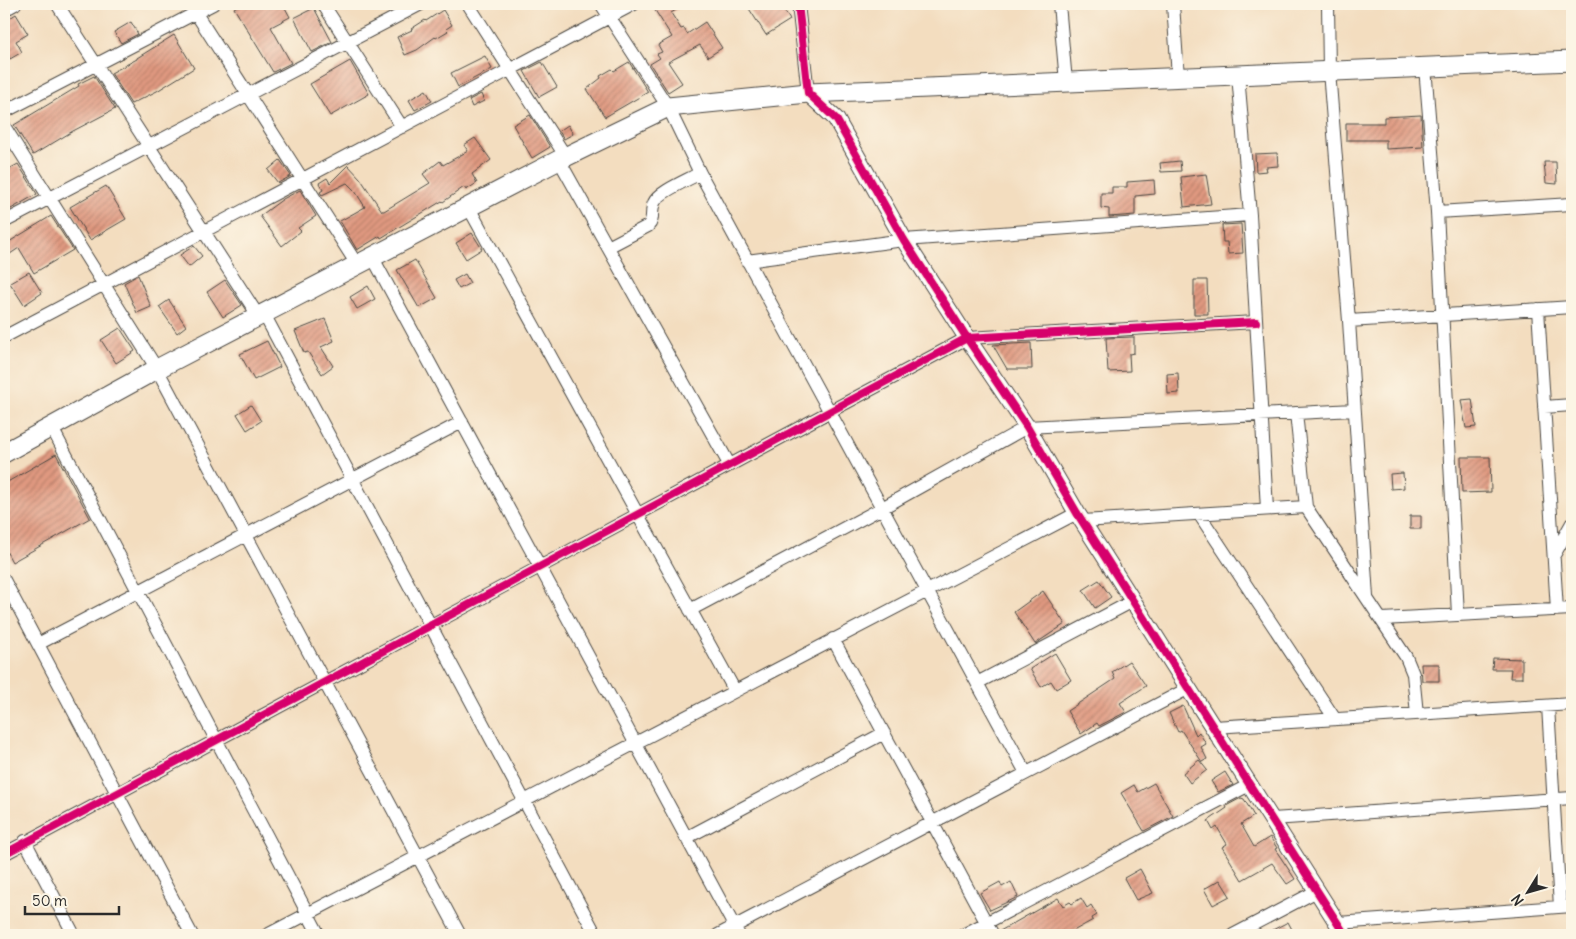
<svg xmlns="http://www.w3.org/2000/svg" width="1576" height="939" font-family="Delius,sans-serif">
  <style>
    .building { fill: url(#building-hatch) }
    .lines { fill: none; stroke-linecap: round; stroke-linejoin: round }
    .minor-casing { stroke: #494641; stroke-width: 14 }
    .tertiary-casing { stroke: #494641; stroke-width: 18 }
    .secondary-casing { stroke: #494641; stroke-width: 21 }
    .minor { stroke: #fff; stroke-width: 12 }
    .tertiary { stroke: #fff; stroke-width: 16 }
    .secondary { stroke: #fff; stroke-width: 19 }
    .cycleway-casing { stroke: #fcf5e5; stroke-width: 11 }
    .cycleway { stroke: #d6006c; stroke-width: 8 }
  </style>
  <defs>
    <pattern id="building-hatch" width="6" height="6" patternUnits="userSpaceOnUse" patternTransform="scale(1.25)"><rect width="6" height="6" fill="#e09980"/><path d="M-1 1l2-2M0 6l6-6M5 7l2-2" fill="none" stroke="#b67d69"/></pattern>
  </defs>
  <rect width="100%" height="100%" fill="#fcf5e5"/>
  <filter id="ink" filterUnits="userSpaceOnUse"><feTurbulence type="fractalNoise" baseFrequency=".02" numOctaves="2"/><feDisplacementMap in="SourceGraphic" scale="10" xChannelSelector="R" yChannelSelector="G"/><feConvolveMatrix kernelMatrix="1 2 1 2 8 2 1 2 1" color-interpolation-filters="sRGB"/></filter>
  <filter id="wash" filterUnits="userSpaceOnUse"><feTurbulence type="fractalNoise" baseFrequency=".0096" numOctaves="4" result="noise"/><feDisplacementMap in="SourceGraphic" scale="20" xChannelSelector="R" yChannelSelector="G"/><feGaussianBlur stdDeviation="1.12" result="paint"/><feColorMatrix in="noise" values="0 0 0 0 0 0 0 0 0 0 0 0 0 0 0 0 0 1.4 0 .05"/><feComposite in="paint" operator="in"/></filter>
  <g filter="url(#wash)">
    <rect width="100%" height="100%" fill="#f3ddbf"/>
    <g id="blocks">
      <path class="building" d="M240,4H283L290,17L271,27L291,63L273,72L234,8Z
        M651,4H686L671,13L681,29L684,28L687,34L705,22L722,48L708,57L700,45L668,62L682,83L668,92L650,64L660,58L657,54L662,52L658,45L672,37Z
        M746,4H780L790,20L766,35Z
        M314,8L332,42L312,52L294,18Z
        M443,10L452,25L446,29L448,31L436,38L435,37L417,50L405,55L397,37L412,30L411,29L425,20L426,21Z
        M16,14L28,34L16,41L22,52L10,59L4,48V22Z
        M131,22L138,34L121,43L114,32Z
        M174,35L194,68L157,91L131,104L111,73L137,59V58Z
        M485,56L492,69L458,87L451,73Z
        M350,61L369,94L330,116L310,84Z
        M542,62L557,87L539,97L524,71Z
        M629,62L648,92L605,117L587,89L601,78L600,76L612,69L614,71Z
        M94,76L115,109L73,131L33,155L14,125L79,86L78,84Z
        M426,90L432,101L415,110L409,100Z
        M481,94L484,101L472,107L469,100Z
        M530,115L550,147L532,158L513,125Z
        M1421,115L1423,147L1386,149V140H1346V123H1384V117Z
        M568,125L573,134L564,139L559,131Z
        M475,138L491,160L472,174L477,183L466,190L464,187L443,202L442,201L381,238L380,236L357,250L340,221L365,207L355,191L347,183L322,195L320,192L323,190L319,183L327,178L330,183L348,165L360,178L382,211H384L430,183L423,174L440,161L443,165L468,151L464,145Z
        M1277,153L1278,166L1266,167L1267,171L1256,172L1255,154Z
        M280,160L291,176L278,183L268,170Z
        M1180,161L1181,171L1161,172L1160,163Z
        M1544,162H1556L1557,184L1546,183Z
        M18,164L37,194L4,213V172Z
        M1206,174L1211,204L1184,207L1181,177Z
        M1154,180L1155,194L1135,196V215L1109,217V209L1101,208V193H1112V187H1127V182Z
        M106,186L126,219L90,240L70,207Z
        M300,190L316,216L298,228L301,231L282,246L260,216L283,199Z
        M51,216L73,250L34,273L19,248L4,258V245Z
        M1241,224L1243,253L1228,254L1227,242H1223L1222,225Z
        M472,233L482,249L466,259L456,243Z
        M194,246L202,256L189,267L180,255Z
        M415,260L437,298L419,308L397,270Z
        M29,272L42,293L24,305L10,283Z
        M465,274L470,283L459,289L454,280Z
        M138,275L151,307L137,313L124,283Z
        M225,280L242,305L223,317L207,292Z
        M1194,280H1207L1208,314H1194Z
        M368,286L375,299L357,309L350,297Z
        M169,300L186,326L177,333L159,307Z
        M325,319L334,341L321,347L333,366L322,374L308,352L304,353L295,331Z
        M120,328L135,351L116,363L101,340Z
        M1134,337V353L1129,354L1130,371L1108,372L1106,338Z
        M267,341L280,367L254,380L240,354Z
        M1031,343L1032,369H1007L993,345Z
        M1178,373L1179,393L1168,394L1167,374Z
        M1472,399L1476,427L1466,428L1461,400Z
        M251,405L261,421L247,430L237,414Z
        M56,454L90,518L12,562L4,547V484Z
        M1461,457H1490L1491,492L1462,493Z
        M1403,473L1404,488L1391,489L1390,474Z
        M1410,516H1421V529H1410Z
        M1099,580L1111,597L1095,608L1083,590Z
        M1043,591L1065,624L1035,644L1014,612Z
        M1055,653L1071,680L1056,689L1051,681L1041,687L1030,669Z
        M1493,658L1522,659V678H1510L1511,669H1492Z
        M1129,661L1146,686L1120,703L1126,712L1099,726L1097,723L1081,734L1067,711L1115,679L1112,672Z
        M1421,664H1439V681H1422Z
        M1183,706L1196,735L1199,732L1206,744L1201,747L1207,759L1202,762L1181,730L1178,732L1169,713Z
        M1199,760L1207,770L1190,783L1183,773Z
        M1225,772L1233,785L1218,792L1211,781Z
        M1154,783L1173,816L1144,831L1121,793L1134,785L1138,792Z
        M1241,798L1244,799L1254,816L1241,824L1254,847L1270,837L1277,848L1275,849L1295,879L1287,884L1272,863L1242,880L1222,847L1227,844L1217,827L1213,830L1208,821L1227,808L1226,806Z
        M1140,869L1153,893L1136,900L1124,878Z
        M1220,880L1230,896L1213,905L1204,889Z
        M1000,882L1002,887L1011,882L1018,897L990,910L980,893Z
        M1058,898L1063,906L1070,902L1072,904L1081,898L1087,908L1091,905L1097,915L1092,918L1093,920L1066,935H1043L1040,930L1031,935H1001L1000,931Z
        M1288,922L1295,935H1263Z"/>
    </g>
  </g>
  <g filter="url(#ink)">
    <use href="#blocks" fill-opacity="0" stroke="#494641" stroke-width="1"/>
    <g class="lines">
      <g class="minor-casing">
        <path id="minor" d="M57,4L259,317
          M190,4L358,266
          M323,4L402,127
          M468,4L566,157
          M601,4L668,107L700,173L1026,773
          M798,4L808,93
          M1059,4L1066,82
          M1173,4L1178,77
          M1328,4L1329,71L1349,321L1367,597
          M4,10L15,4
          M1425,67L1437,212L1458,615
          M1238,75L1250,215L1267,509
          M4,112L213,4
          M4,126L157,369L460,935
          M559,160L729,464
          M469,208L735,691
          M1437,212L1572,204
          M4,222L421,4
          M608,247L648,226C655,219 650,211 654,203C658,192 688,180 700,173
          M373,258L739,935
          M747,261L904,240L1250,215
          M1538,309L1557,610
          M264,314L596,935
          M1349,321L1572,307
          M4,337L634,4
          M1544,407L1572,405
          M1296,413L1306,507L1406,657L1413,674L1417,714
          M52,428L319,935
          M1199,514L1335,719
          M1083,521L1306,507
          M1554,555L1572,523
          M4,580L192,935
          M690,610L882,508L1027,427L1354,410
          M1382,619L1572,609
          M833,639L993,935
          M38,644L462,422
          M977,683L1133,601
          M1548,706L1560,907
          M1214,727L1572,704
          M1273,819L1572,798
          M686,838L884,733
          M25,841L74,935
          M4,854L967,338L1256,322
          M1338,923L1572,906
          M267,935L1077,513
          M718,935L1189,688
          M963,935L1251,784
          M1233,935L1317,891"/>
      </g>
      <g class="tertiary-casing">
        <path id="tertiary" d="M808,93L836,119L904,240L967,338L1027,427L1077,513L1345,935"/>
      </g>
      <g class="secondary-casing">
        <path id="secondary" d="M4,453L157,369L559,160L668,107L808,93L1572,61"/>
      </g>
      <use href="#minor" class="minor"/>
      <use href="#tertiary" class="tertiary"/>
      <use href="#secondary" class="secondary"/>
      <g class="cycleway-casing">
        <path id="cycleway" d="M798,4L808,93L836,119L904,240L967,338L1027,427L1077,513L1345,935
          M4,854L967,338L1256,322"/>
      </g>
      <use href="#cycleway" class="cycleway"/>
    </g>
  </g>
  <rect width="1576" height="939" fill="none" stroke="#fcf5e5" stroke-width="20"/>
  <g transform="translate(1528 892) rotate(233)" stroke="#fcf5e5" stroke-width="4" paint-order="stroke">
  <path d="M0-4L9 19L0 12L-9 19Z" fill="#2b2b2b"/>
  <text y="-8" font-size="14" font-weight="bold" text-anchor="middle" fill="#2b2b2b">N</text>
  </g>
  <path d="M25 906v8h94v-8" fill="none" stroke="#2b2b2b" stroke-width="2.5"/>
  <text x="32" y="906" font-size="15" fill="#2b2b2b" stroke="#fcf5e5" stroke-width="4" paint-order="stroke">50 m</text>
</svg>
